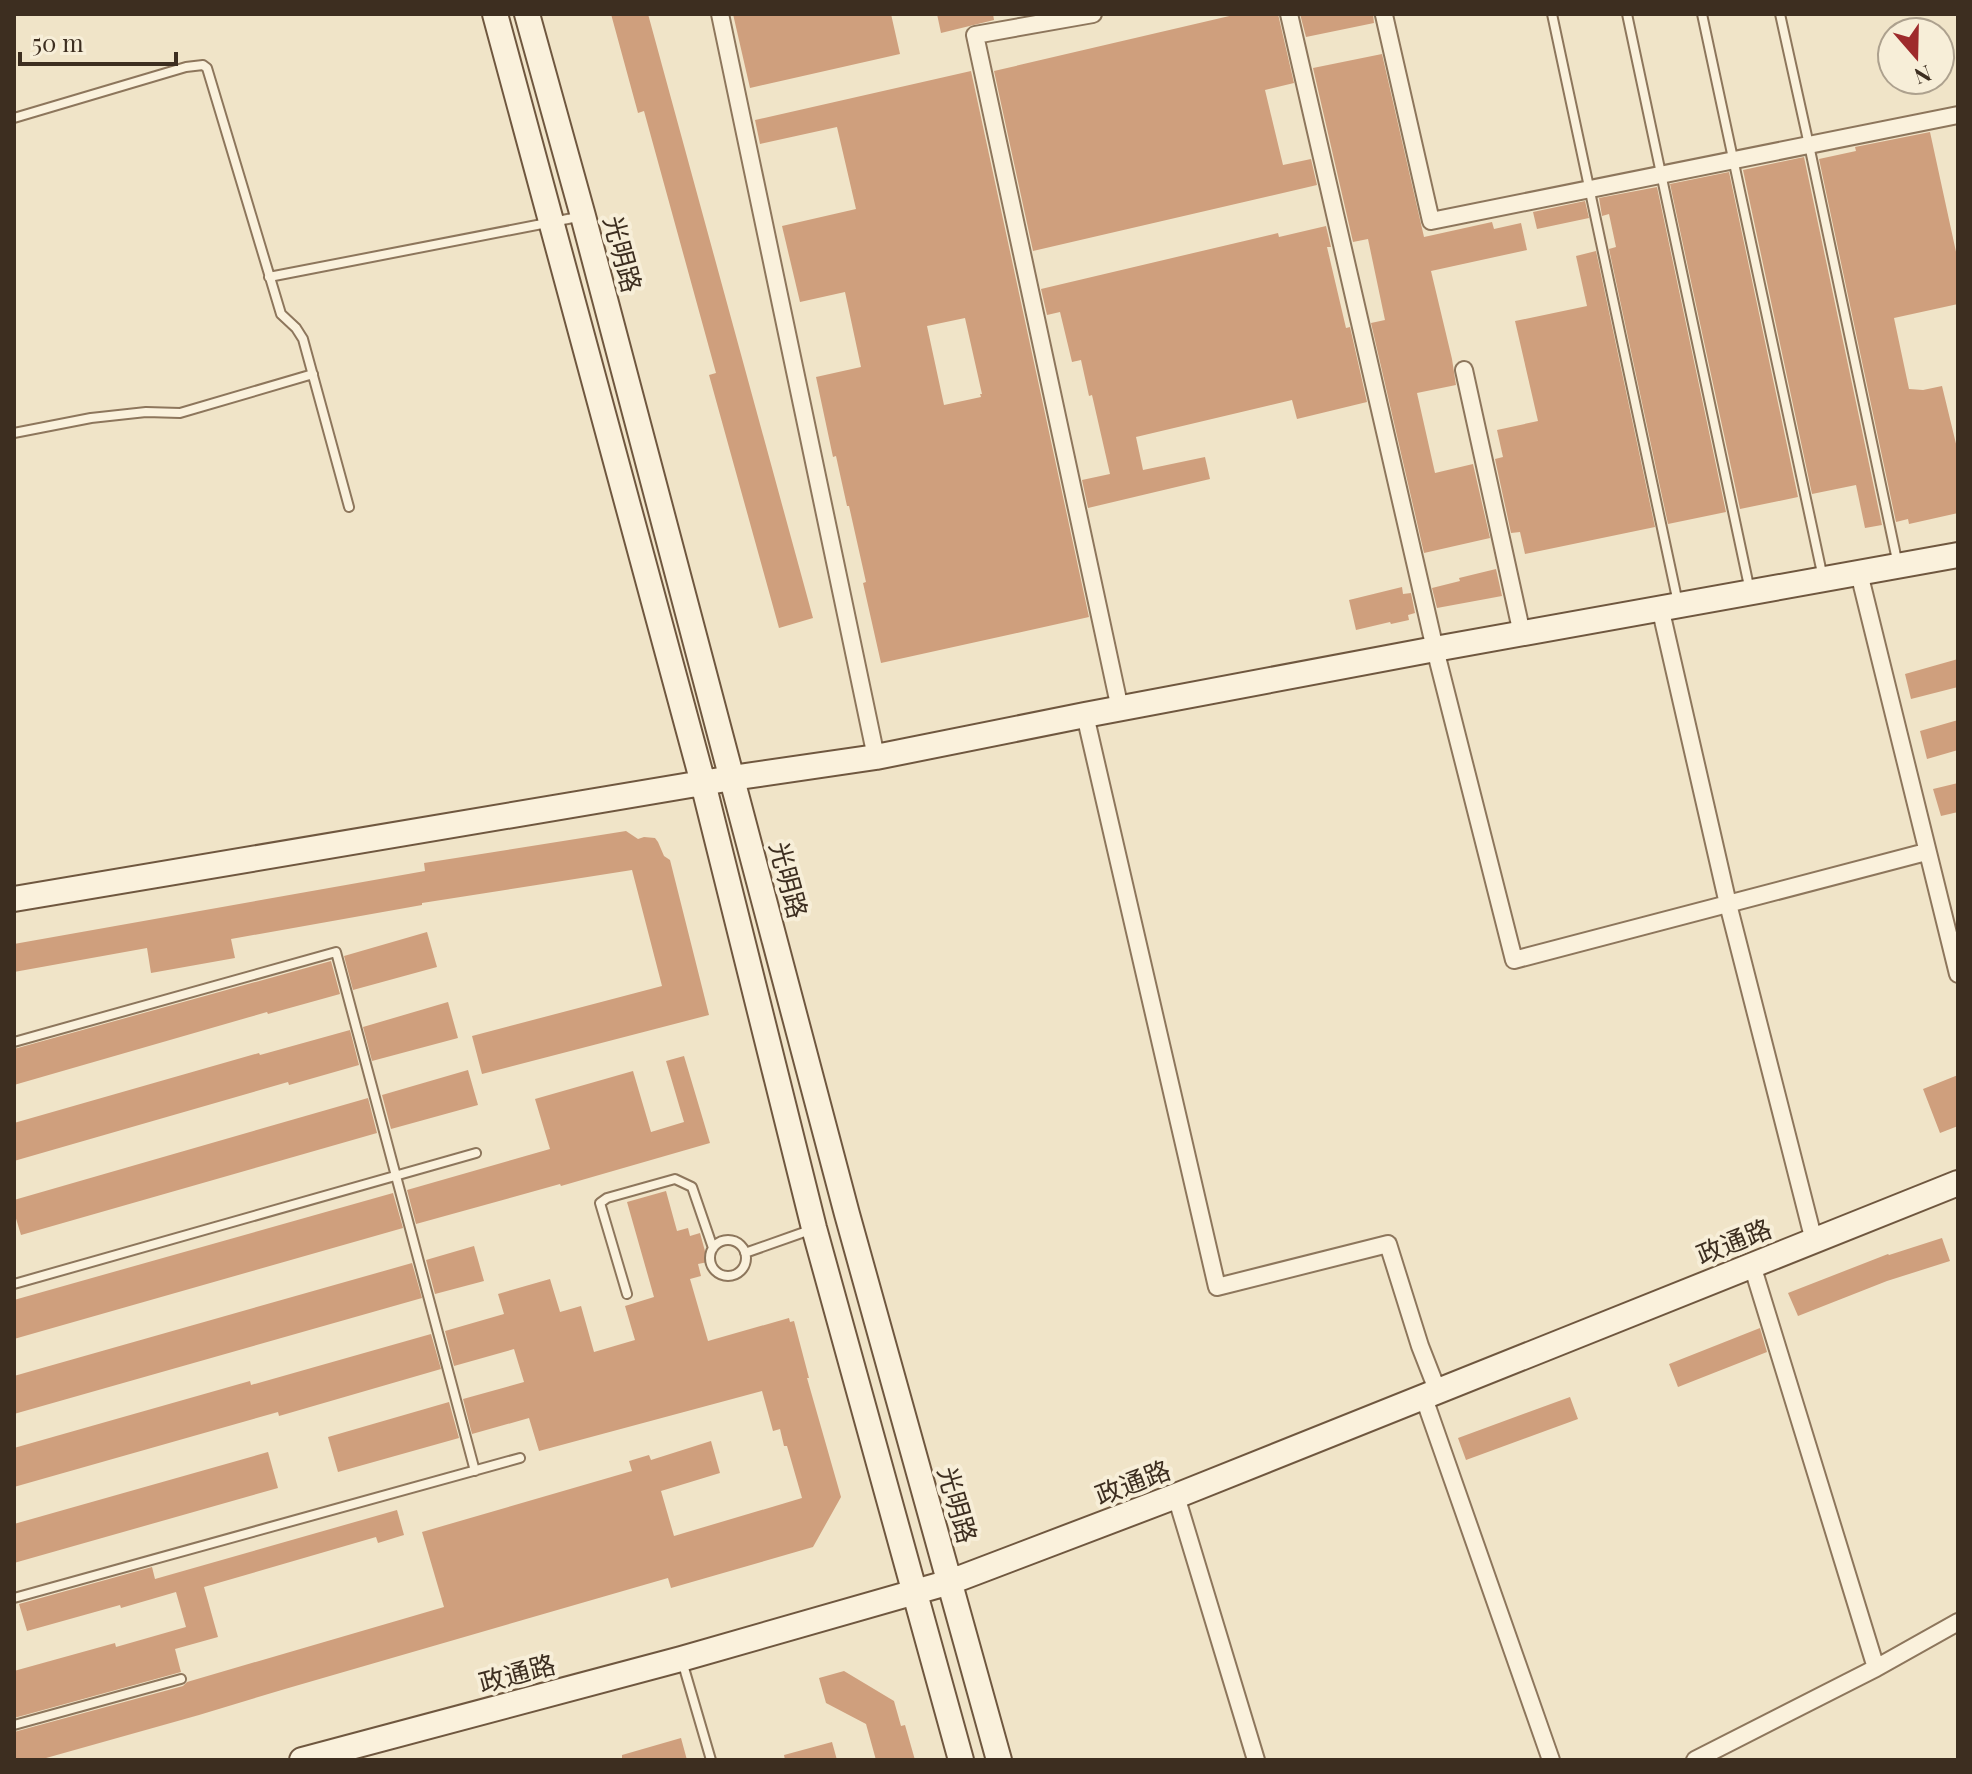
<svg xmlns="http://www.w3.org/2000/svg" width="1972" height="1774" font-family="'Playfair Display','Noto Sans SC',serif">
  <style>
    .building { fill: #cf9f7d; fill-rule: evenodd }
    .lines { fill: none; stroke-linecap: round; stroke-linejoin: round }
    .lane-casing { stroke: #8d765c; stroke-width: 12 }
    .street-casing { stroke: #8d765c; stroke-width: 20 }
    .secondary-casing { stroke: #6f573f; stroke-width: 28 }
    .lane { stroke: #faf1dc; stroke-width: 8 }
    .street { stroke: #faf1dc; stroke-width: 16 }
    .secondary { stroke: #faf1dc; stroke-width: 24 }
    .labels { text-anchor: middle; stroke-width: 8; stroke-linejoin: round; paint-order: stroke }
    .street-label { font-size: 26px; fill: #3d2e20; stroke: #f7eed8 }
  </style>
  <rect width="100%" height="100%" fill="#f0e4c8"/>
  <path class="building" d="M611,14H648L813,618L779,628L709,375L716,373L644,111L638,113Z
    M733,14H891L900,54L750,88Z
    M937,14H993L994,20L941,33Z
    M1238,14H1278L1294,83L1265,90L1283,165L1311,159L1317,185L1033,251L994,71Z
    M1300,14H1373L1374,23L1306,37Z
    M1382,54L1424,237L1492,222L1494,229L1521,223L1527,250L1431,271L1452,359L1456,385L1417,393L1435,473L1473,464L1490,538L1424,553L1371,323L1385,320L1368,239L1353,242L1313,68Z
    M971,71L1089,617L881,663L863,583L866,582L849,506H847L836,456L833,457L816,377L861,367L845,292L800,302L782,226L856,209L837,127L760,144L755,120ZM965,318L982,394H980L981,397L944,405L927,326Z
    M1930,132L1958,261V304L1894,318L1909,389L1923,390L1942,386L1958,452V513L1909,524L1908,519L1896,522L1819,159L1856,151L1855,147Z
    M1804,157L1882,525L1865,528L1856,485L1812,494L1743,170Z
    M1729,172L1798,497L1740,509L1670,184Z
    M1657,187L1726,512L1668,524L1609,249L1616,247L1609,214L1602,216L1599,198Z
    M1585,201L1589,218L1537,229L1533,212Z
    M1326,226L1331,247H1327L1346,328L1350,327L1367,402L1297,419L1292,400L1136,437L1143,470L1205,457L1210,479L1088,508L1082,480L1110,474L1092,395L1089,396L1081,360L1072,362L1060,312L1047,315L1041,289L1278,233L1279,237Z
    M1596,251L1655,527L1525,554L1520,532L1511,533L1495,459L1503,457L1497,430L1538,421L1515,321L1587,306L1576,256Z
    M1496,569L1502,596L1437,608L1432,588L1460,581L1459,578Z
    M1402,587L1403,594L1411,593L1415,613L1408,615L1409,620L1391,624L1390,622L1356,630L1349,600Z
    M1958,659V687L1911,699L1905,674Z
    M1958,720V750L1927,759L1920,731Z
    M1958,783V812L1941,816L1933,789Z
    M626,831L638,839L644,837L655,838L658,842L664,856L670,860L709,1015L482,1074L472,1036L662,986L632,870L422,903V905L231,939L235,958L151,973L147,948L14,972V944L425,871L424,863Z
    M427,932L437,967L353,990L344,956Z
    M331,961L340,994L268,1014L267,1012L14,1085V1049Z
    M448,1002L458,1038L372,1061L363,1027Z
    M350,1030L359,1065L289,1085L288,1082L14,1161V1123L259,1053L260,1055Z
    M684,1056L710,1143L561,1186L560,1184L416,1224L407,1190L550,1149L535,1099L633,1071L651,1132L684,1122L666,1061Z
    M468,1070L478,1105L391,1129L382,1095Z
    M1958,1075V1126L1940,1133L1923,1089Z
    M368,1098L377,1133L21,1235L14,1212V1200Z
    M666,1191L677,1231L688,1228L690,1236L700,1233L708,1262L698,1264L701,1276L690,1279L708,1341L789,1318L790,1322L794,1321L809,1378H807L841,1497L813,1547L671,1588L668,1578L285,1689L199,1715L39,1760H14V1732L183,1686L187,1682L444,1607L422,1532L632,1471L629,1461L649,1455L651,1460L711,1441L720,1473L661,1491L674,1536L802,1498L787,1446H784L780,1429L773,1431L762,1391L539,1451L529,1418L472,1434L463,1399L524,1382L514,1349L454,1366L445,1331L504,1314L498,1294L550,1279L560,1312L581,1306L594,1352L635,1340L625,1306L654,1297L627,1202Z
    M393,1193L403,1228L14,1339V1300Z
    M1942,1238L1950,1261L1887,1281L1798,1316L1788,1293L1888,1254L1889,1255Z
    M474,1246L484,1281L435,1294L426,1260Z
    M412,1263L422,1298L14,1414V1376Z
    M1760,1328L1767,1352L1678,1387L1669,1364Z
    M431,1334L441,1369L279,1416L278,1412L14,1487V1448L250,1381L251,1385Z
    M1570,1397L1578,1419L1466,1460L1458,1438Z
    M449,1402L459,1438L338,1472L328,1437Z
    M268,1452L278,1488L14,1563V1524Z
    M397,1510L404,1535L378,1543L376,1537L204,1587L218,1637L175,1649L181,1672L14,1718V1671L115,1643L116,1647L186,1627L176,1592L121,1608L120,1605L27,1631L19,1604L152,1567L155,1579Z
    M844,1671L894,1701L901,1726L905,1725L915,1760H876L866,1724L826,1703L819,1678Z
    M681,1738L687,1760H622V1755Z
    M832,1742L837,1760H785L784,1755Z"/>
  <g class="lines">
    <g class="lane-casing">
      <path id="lane" d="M1552,14L1678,603
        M1627,14L1750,591
        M1702,14L1823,578
        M1780,14L1809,145L1898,565
        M14,118L186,67L203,65L207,68L281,314L296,328L303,339L349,507
        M269,277L578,217
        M14,433L91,418L146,412L180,413L313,374
        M14,1042L336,952L475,1471
        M710 1258a18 18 0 1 1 36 0a18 18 0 1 1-36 0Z
        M745,1253L813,1229
        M14,1284L476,1153
        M627,1294L600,1203L607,1198L675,1179L692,1187L713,1248
        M14,1598L520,1458
        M682,1661L711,1760
        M14,1725L181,1679"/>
    </g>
    <g class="street-casing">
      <path id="street" d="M720,14L876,757
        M1093,14L975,35L1120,709
        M1289,14L1435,649L1514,960L1926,852
        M1384,15L1431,221L1958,115
        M1464,370L1522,634
        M1859,573L1958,974
        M1660,607L1728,904L1814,1241
        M1085,715L1217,1287L1388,1244L1420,1346L1438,1392
        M1752,1265L1876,1668
        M1424,1398L1551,1760
        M1176,1496L1256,1760
        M1695,1760L1876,1668L1958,1622"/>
    </g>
    <g class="secondary-casing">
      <path id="secondary" d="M495,14L703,783L814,1228L961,1760
        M527,14L583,216L847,1214L999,1760
        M14,899L732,778L876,757L1085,715L1435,649L1958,555
        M302,1760L681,1659L950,1582L1176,1496L1958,1183"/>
    </g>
    <use href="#lane" class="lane"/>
    <use href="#street" class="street"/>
    <use href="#secondary" class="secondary"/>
  </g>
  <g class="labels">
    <g class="street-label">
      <text transform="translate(622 254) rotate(75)" y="9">光明路</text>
      <text transform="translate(788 880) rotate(75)" y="9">光明路</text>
      <text transform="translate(1734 1242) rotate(-22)" y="9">政通路</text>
      <text transform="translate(1133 1483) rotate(-21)" y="9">政通路</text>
      <text transform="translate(957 1505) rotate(74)" y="9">光明路</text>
      <text transform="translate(517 1674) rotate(-15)" y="9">政通路</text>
    </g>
  </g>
  <rect width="1972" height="1774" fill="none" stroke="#3d2e20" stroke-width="32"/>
  <g transform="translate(1916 56) rotate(160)"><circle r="38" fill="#f7eed8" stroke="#ada18e" stroke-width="2"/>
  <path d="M0-6L14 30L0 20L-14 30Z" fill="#9e2a2b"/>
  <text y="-12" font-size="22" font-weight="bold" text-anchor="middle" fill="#3d2e20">N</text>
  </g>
  <path d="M20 52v12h156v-12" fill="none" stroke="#3d2e20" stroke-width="4"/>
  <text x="32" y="52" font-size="24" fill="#3d2e20" stroke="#f7eed8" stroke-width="6" paint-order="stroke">50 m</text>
</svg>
